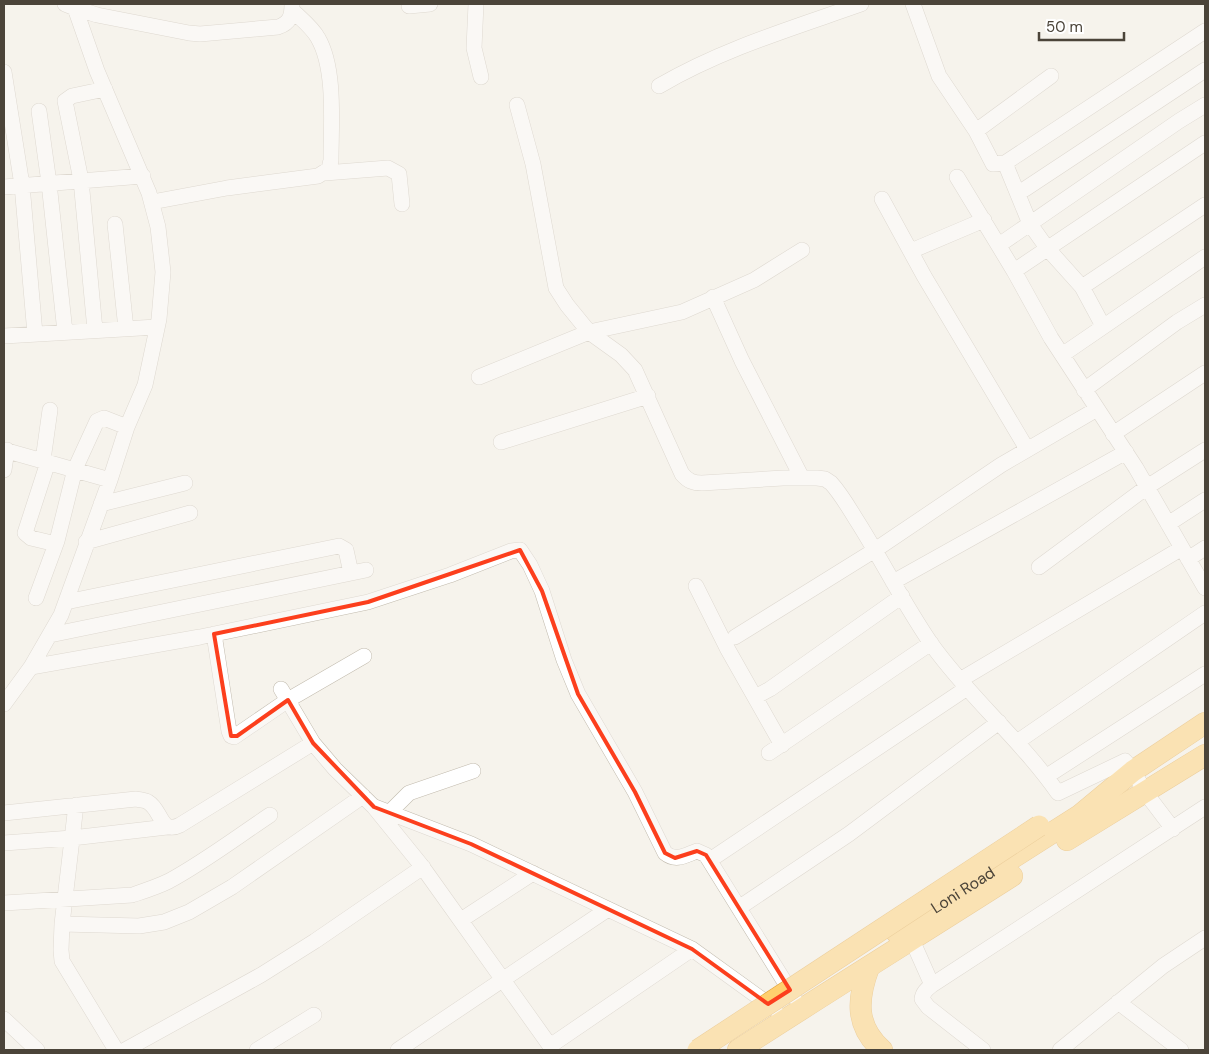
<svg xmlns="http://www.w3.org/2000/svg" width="1209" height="1054" font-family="'DM Sans',sans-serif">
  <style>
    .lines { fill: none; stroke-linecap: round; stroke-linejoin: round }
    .minor-casing { stroke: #c2bbae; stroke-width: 16 }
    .highway-casing { stroke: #e0a43c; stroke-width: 22 }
    .minor { stroke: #fff; stroke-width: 15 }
    .highway { stroke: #ffcf6e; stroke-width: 21 }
    .highway-bridge-casing { stroke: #e0a43c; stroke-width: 22; stroke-linecap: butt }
    .highway-bridge { stroke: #ffcf6e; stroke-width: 21 }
    .marked { fill: none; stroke: #fc3f1d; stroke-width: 4; stroke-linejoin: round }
    .labels { text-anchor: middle; stroke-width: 5; stroke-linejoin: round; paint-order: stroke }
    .street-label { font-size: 16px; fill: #4b4439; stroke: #fff }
  </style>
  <rect width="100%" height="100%" fill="#f6f3ec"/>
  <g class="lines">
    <g class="minor-casing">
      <path id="minor" d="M65,4L75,8L97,15L189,33L200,34L278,27C290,23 292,16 292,4
        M476,4L474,48L481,77
        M913,4L939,76L976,131L993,164L1005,163L1030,224L1047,248L1082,287L1103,326
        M409,6L430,4
        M4,72L22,185L35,334
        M659,86C722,49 793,28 861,4
        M517,105L533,164L556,288L567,305L589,332L621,355L635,370L682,474C688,481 693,483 702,483L783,478H817L825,479L831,483C842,495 850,510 859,524C884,564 905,606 932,645C970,698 1021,740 1058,793L1125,761L1133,771L1145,792L1173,829
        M39,111L49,183L65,332
        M976,131L1051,76
        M1005,163L1205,31
        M325,173L388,168L399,174L402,204
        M957,177L1014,271L1051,338L1136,468L1205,588
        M4,187L143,176
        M1025,189L1205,70
        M882,199L924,276L1027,449
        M152,202L227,188L318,176L329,169L331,160C331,125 336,69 318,38C312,27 301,19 292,10
        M115,224L126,329
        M999,245L1179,121L1205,105
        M911,251L984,220
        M1014,271L1205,143
        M1082,287L1205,205
        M713,297L742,361L802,478
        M95,330L81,180L65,101L72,96L105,89
        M4,336L157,327
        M1062,355L1205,257
        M479,377L589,332L682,312L754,280L802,250
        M1084,390L1177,322L1205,305
        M1113,434L1205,373
        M501,442L648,396
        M4,450L110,480
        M43,460L50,410
        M48,462L25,533L31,538L56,544
        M4,470L7,450
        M101,504L185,483
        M1168,524L1205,500
        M86,542L190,513
        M1188,559L1205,548
        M1039,567L1147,487L1205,450
        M893,582L1126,452
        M696,586L727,648L782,745
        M36,598L57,541L75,469L97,421L104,418L127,427
        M66,602L339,546L346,550L351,573
        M214,634L229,731L231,736L234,737L288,700L364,656
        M50,635L366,570
        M735,637L875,550L1001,465L1097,409
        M31,667L200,637L368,602L450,575L511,551L520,550L530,565L542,591L564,660L578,694L635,792L665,853C676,862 686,855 697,851L706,855L794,997
        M960,680L1182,548
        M281,689L313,743L335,769L374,807L421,865L553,1050
        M755,697L770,689L902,596
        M4,704L31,667L61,615L110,480L127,427L145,385L159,319L163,272L158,227L149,193L97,71L75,8
        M1017,742L1205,613
        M769,753L931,643
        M1047,776L1205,674
        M76,805L62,924L61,950L62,961L116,1050
        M375,807L471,844L692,949L775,1009
        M4,813L136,799C140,800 145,800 148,802C162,810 160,835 180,825L313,743
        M389,813L409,793L473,771
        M4,843L72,838L167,827
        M710,860L967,688
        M4,903L132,895C144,891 157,887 169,881C204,862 237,837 270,815
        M740,907L849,834L999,722
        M461,920L533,873
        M62,924L139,926L164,922L189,912L232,887L363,796
        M912,940L932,985
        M1118,1002L1181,1050
        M4,1019L37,1050
        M550,1046L692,949
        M125,1050L261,975L315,941L423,867
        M257,1050L314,1015
        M398,1050L608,909
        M983,1050L928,1007L922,999C923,992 927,989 932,985L1205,807
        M1060,1050L1163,966L1205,938"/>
    </g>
    <g class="highway-casing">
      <g id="highway">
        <path d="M1067,840L1205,755"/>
        <path id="s1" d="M896,932L1080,815L1133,771L1205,723"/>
        <path d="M869,967C857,999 855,1026 882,1050"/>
        <path d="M738,1050C829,991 921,934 1012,876"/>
      </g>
    </g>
    <use href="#minor" class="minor"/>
    <use href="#highway" class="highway"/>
    <g class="highway-bridge-casing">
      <path id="highway-bridge" d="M698,1050L1039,826"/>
    </g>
    <use href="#highway-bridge" class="highway-bridge"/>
  </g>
  <path d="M0 0H1209V1054H0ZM520,550L542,591L578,694L635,792L665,853L675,858L697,851L706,855L790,990L768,1004L692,949L471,844L374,807L313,743L288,700L237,736H231L214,634L368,602Z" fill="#f6f3ec" fill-opacity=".55" fill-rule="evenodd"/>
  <path class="marked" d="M520,550L542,591L578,694L635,792L665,853L675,858L697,851L706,855L790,990L768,1004L692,949L471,844L374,807L313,743L288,700L237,736H231L214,634L368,602Z"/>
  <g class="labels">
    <g class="street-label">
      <text dy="6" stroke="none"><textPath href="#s1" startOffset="79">Loni Road</textPath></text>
    </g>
  </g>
  <rect width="1209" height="1054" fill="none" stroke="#4b4439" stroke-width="10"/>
  <path d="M1039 32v8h85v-8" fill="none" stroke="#4b4439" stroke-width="2.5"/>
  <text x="1046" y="32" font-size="15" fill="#4b4439" stroke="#ffffff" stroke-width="4" paint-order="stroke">50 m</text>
</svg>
